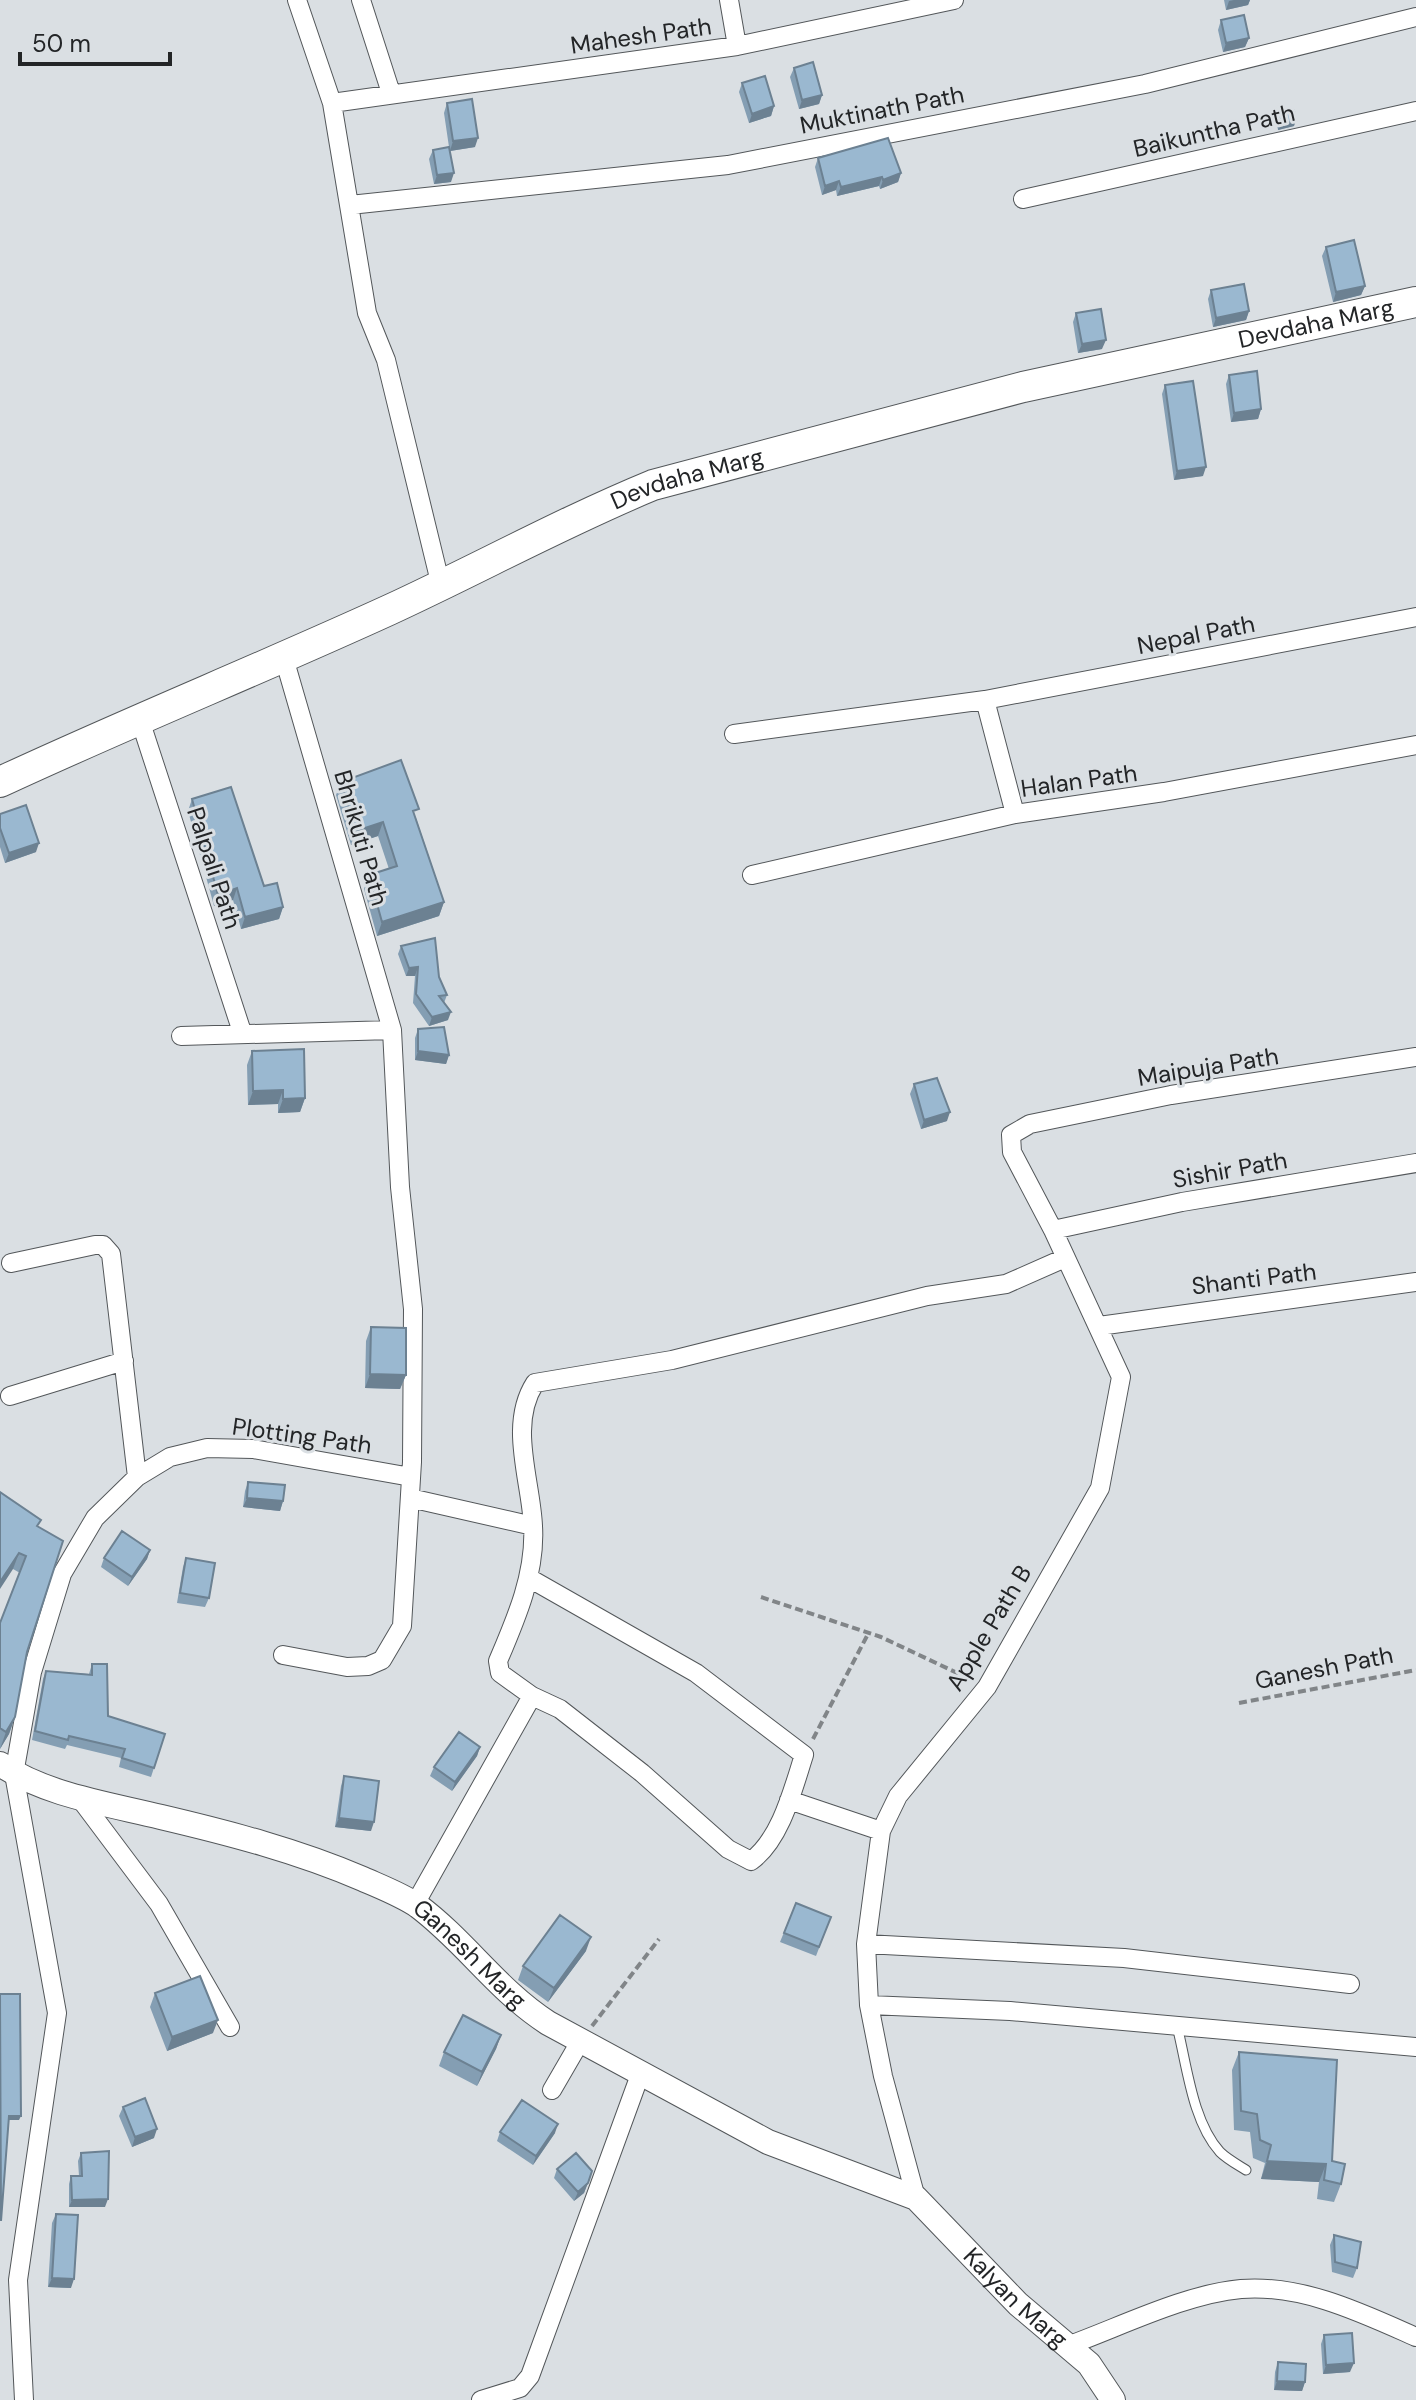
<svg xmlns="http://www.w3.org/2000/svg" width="1416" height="2400" font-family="'DM Sans',sans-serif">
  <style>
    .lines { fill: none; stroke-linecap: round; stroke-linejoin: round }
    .service-casing { stroke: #53575a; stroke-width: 11 }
    .minor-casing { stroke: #53575a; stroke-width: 20 }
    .tertiary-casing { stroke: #53575a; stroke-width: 26 }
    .primary-casing { stroke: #53575a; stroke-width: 32 }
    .path { stroke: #818588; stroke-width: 4; stroke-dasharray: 8 4; stroke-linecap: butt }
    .service { stroke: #fff; stroke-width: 9 }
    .minor { stroke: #fff; stroke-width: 18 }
    .tertiary { stroke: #fff; stroke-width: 24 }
    .primary { stroke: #fff; stroke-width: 30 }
    .wall { fill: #849eb3 }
    .shaded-wall { fill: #6c8192 }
    .building { fill: #9ab8d0; stroke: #6c8192; stroke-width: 2 }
    .labels { text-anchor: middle; stroke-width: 6; stroke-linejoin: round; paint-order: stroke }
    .street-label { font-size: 24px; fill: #232527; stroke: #dadfe3 }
  </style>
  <rect width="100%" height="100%" fill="#dadfe3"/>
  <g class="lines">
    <g class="service-casing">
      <path id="service" d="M1177,2026C1187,2065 1192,2121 1220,2152C1227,2159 1238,2165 1246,2170"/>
    </g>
    <g class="minor-casing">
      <path id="minor" d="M297,0L332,103L367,313L386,360L441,586
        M361,0L391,93
        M729,0L737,46
        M332,103L737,46L954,0
        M1023,199L1416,111
        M350,205L728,165L1145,84L1416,17
        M985,700L1416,617
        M140,720L242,1032
        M734,734L985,700L1015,814
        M752,875L1015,814L1164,792L1416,745
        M181,1036L392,1030
        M1053,1230L1182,1202L1416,1163
        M11,1263L95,1245H103L111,1254L137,1477
        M1099,1326L1416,1282
        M10,1396L124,1361
        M410,1498L533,1526
        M529,1578L696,1673L804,1755C793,1789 781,1839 751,1861L728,1849L642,1773L560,1709L532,1696L500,1673L498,1661C516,1619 536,1573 533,1526C531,1480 508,1425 535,1383L672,1360L927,1296L1006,1284L1065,1258
        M283,1655L347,1667L368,1666L382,1660L402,1626L412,1462L413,1309L400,1187L392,1030L284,658
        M78,1796L159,1904L230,2027
        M789,1800L881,1831
        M415,1904L532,1696
        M866,1944L1124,1958L1350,1984
        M869,2005L1010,2011L1416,2047
        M552,2090L581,2040
        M916,2198L883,2076L869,2005L866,1944L881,1831L898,1796L987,1687L1100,1488L1121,1377L1053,1230L1012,1152L1011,1135L1030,1124L1171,1095L1416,1057
        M1067,2346C1120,2327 1185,2294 1241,2289C1302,2284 1362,2313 1416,2337
        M24,2400L18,2280L57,2013L14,1774L32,1672L62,1574L95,1518L137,1477L170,1457L207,1448L253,1449L411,1477
        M481,2400L520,2388L530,2376L641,2072"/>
    </g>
    <g class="tertiary-casing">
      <g id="tertiary">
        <path id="s1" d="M0,1764C45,1795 108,1804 161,1817C229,1833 298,1851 363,1879C381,1887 402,1895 418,1906C466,1942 497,1990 548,2023L768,2142L916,2198L1018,2304L1089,2364L1113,2400"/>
      </g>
    </g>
    <g class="primary-casing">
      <g id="primary">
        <path id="s2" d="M0,782C129,722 260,669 389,610C478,569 563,522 653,485L1023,387L1416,302"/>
      </g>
    </g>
    <path class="path" d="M761,1597L881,1637L970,1679
      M1239,1703L1416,1670
      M813,1739L868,1634
      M592,2026L659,1939"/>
    <use href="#service" class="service"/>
    <use href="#minor" class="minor"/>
    <use href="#tertiary" class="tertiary"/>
    <use href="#primary" class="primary"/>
  </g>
  <path class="wall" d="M1224,0H1250L1248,5L1226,10Z
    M1221,20L1249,38L1245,47L1223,52L1218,30Z
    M794,68L822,95L819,104L799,109L790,77Z
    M742,83L774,106L771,116L749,123L739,92Z
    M447,103L475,147L450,151L451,182L434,184L429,159L433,150L449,147L444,113Z
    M1277,114L1294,126L1278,130L1276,119Z
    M818,158L901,173L898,182L880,189L879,186L837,196L836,190L822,195L815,167Z
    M1326,247L1365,286L1361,295L1333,302L1322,256Z
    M1211,290L1249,311L1246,320L1213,327L1208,299Z
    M1076,313L1102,349L1078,353L1073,322Z
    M1229,375L1261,409L1258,419L1231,422L1226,384Z
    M1165,385L1203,476L1174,480L1162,394Z
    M341,782L416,818L444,902L439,916L377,936L364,889L369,875L389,869L378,836L351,845L336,795Z
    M192,799L283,907L279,919L241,929L233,900L214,906L188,811Z
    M0,814L36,852L5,863L0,847Z
    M401,946L439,977L447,995L444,1003L448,1020L429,1026L413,1003L415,976H406L398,954Z
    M418,1029L449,1055L446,1064L415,1060V1038Z
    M252,1051L305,1098L300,1112L278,1113V1104L248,1105L247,1065Z
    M914,1084L947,1121L921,1129L910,1094Z
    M371,1327L406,1375L400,1389L365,1388L366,1341Z
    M248,1482L283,1501L280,1511L243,1507L245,1491Z
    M0,1492L38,1527L27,1652L15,1717L9,1734L0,1749V1623L20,1573L13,1569Z
    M150,1550L147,1559L128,1586L101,1567L104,1558Z
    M186,1558L209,1598L205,1607L177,1603L183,1567Z
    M92,1664L108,1716L165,1734L151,1777L119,1767L121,1758L67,1745L65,1749L32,1740L43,1679L46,1671L89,1674Z
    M480,1747L477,1756L452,1791L430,1776L434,1767Z
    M344,1776L371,1831L335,1827L341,1786Z
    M796,1903L831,1917L816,1956L780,1942Z
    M586,1951L548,2002L518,1980L523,1966Z
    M155,1993L213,2033L167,2051L150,2007Z
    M501,2035L496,2049L477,2086L439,2066L444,2052Z
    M1239,2052L1332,2161L1341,2184L1334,2202L1317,2199L1319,2182L1261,2179L1265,2163L1253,2158L1250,2132L1234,2130L1232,2070Z
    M123,2107L154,2138L132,2147L119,2116Z
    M500,2132L555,2133L533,2165L497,2141Z
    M81,2153L105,2207H69V2184L71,2176H79L78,2161Z
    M557,2169L592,2171L584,2193L574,2201L554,2178Z
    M56,2214L71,2288L48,2287L52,2223Z
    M1334,2235L1357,2268L1353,2278L1332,2272L1330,2245Z
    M1324,2335L1350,2372L1323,2374L1321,2344Z
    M1278,2362L1305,2382L1302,2391L1274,2390L1275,2372Z"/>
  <path class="shaded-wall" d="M1234,0H1250L1248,5L1226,10L1229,1Z
    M1249,38L1245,47L1223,52L1226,43Z
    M822,95L819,104L799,109L802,100Z
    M774,106L771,116L749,123L752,114Z
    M1296,121L1294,126L1278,130L1279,125Z
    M478,138L475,147L450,151L453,141Z
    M454,173L451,182L434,184L437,175Z
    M901,173L898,182L880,189L883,180Z
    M882,177L879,186L837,196L841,187Z
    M839,181L836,190L822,195L825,186Z
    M1365,286L1361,295L1333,302L1336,292Z
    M1249,311L1246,320L1213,327L1216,318Z
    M1106,340L1102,349L1078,353L1082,344Z
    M1261,409L1258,419L1231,422L1234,413Z
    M1206,467L1203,476L1174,480L1177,471Z
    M383,822L378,836L351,845L356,831Z
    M39,843L36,852L5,863L9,853Z
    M237,888L233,900L214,906L218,895Z
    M444,902L439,916L377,936L382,922Z
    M283,907L279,919L241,929L245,917Z
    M418,967L415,976H406L409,968Z
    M451,1012L448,1020L429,1026L432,1017Z
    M418,1051L449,1055L446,1064L415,1060Z
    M283,1090L278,1104L248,1105L253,1091Z
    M305,1098L300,1112L278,1113L283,1099Z
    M950,1112L947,1121L921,1129L924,1120Z
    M370,1374L406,1375L400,1389L365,1388Z
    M247,1498L283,1501L280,1511L243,1507Z
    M150,1550L147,1559L128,1586L132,1577Z
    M19,1553L13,1569L0,1589V1582Z
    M15,1717L9,1734L0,1749L6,1732Z
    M480,1747L477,1756L452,1791L455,1782Z
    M339,1818L374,1822L371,1831L335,1827Z
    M591,1937L586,1951L548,2002L554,1988Z
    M218,2020L213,2033L167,2051L172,2037Z
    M501,2035L496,2049L477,2086L482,2072Z
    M9,2116H21L19,2120H7Z
    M558,2124L555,2133L533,2165L536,2156Z
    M157,2129L154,2138L132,2147L135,2137Z
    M1267,2161L1326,2164L1319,2182L1261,2179Z
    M588,2183L584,2193L574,2201L578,2192Z
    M108,2199L105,2207H69L72,2200Z
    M52,2278L74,2279L71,2288L48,2287Z
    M1354,2363L1350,2372L1323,2374L1326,2365Z
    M1277,2381L1305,2382L1302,2391L1274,2390Z"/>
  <path class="building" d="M1244,15L1249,38L1226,43L1221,20Z
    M813,62L822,95L802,100L794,68Z
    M765,76L774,106L752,114L742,83Z
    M472,99L478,138L453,141L447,103Z
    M1294,111L1296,121L1279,125L1277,114Z
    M888,138L901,173L883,180L882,177L841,187L839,181L825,186L818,158Z
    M449,147L454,173L437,175L433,150Z
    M1354,240L1365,286L1336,292L1326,247Z
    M1244,284L1249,311L1216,318L1211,290Z
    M1101,309L1106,340L1082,344L1076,313Z
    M1257,371L1261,409L1234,413L1229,375Z
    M1193,381L1206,467L1177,471L1165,385Z
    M401,760L419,809L413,811L444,902L382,922L369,875L397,866L383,822L356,831L341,782Z
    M231,787L264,886L277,883L283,907L245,917L237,888L218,895L192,799Z
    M26,805L39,843L9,853L0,828V814Z
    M435,938L439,977L447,995L439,996L451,1012L432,1017L416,994L418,967L409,968L401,946Z
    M444,1027L449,1055L418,1051V1029Z
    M304,1049L305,1098L283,1099V1090L253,1091L252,1051Z
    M937,1078L950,1112L924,1120L914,1084Z
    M371,1327L406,1328V1375L370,1374Z
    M248,1482L285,1485L283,1501L247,1498Z
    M0,1492L41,1520L37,1526L63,1541L27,1652L15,1717L6,1732L0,1728V1623L26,1556L19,1553L0,1582Z
    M122,1531L150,1550L132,1577L104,1558Z
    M186,1558L215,1563L209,1598L180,1593Z
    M92,1664H107L108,1716L165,1734L154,1768L122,1758L125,1749L69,1736L68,1740L35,1731L46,1671L92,1675Z
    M459,1732L480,1747L455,1782L434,1767Z
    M344,1776L379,1781L374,1822L339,1818Z
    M796,1903L831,1917L819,1947L784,1933Z
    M560,1915L591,1937L554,1988L523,1966Z
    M200,1976L218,2020L172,2037L155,1993Z
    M0,1994H20L21,2116H9L1,2221Z
    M463,2015L501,2035L482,2072L444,2052Z
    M1239,2052L1337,2060L1332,2161L1345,2164L1341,2184L1324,2180L1326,2164L1267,2161L1271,2145L1260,2140L1257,2114L1241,2111Z
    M145,2098L157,2129L135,2137L123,2107Z
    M522,2100L558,2124L536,2156L500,2132Z
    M109,2151L108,2199L72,2200L71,2176H82L81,2153Z
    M576,2153L592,2171L588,2183L578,2192L557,2169Z
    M56,2214L78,2215L74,2279L52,2278Z
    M1334,2235L1361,2242L1357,2268L1335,2262Z
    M1352,2333L1354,2363L1326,2365L1324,2335Z
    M1278,2362L1306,2364L1305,2382L1277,2381Z"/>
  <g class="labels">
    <g class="street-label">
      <text transform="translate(641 36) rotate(-8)" y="8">Mahesh Path</text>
      <text transform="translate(882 110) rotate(-11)" y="8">Muktinath Path</text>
      <text transform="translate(1214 131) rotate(-13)" y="8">Baikuntha Path</text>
      <text dy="8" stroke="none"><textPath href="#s2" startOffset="1400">Devdaha Marg</textPath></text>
      <text dy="8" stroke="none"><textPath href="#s2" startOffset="752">Devdaha Marg</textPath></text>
      <text transform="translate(1196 635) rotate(-11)" y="8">Nepal Path</text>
      <text transform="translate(1079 781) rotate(-8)" y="8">Halan Path</text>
      <text transform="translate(361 838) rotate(74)" y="8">Bhrikuti Path</text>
      <text transform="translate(214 868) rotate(72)" y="8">Palpali Path</text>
      <text transform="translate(1208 1067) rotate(-9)" y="8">Maipuja Path</text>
      <text transform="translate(1230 1170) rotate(-10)" y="8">Sishir Path</text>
      <text transform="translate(1254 1279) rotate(-7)" y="8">Shanti Path</text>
      <text transform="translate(302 1436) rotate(8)" y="8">Plotting Path</text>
      <text transform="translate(989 1628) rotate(-59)" y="8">Apple Path B</text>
      <text transform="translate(1324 1668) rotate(-11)" y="8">Ganesh Path</text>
      <text dy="8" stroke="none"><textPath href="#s1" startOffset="514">Ganesh Marg</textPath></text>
      <text dy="8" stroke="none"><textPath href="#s1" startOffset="1168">Kalyan Marg</textPath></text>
    </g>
  </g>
  <path d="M20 52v12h150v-12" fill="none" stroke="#232527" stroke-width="4"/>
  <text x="32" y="52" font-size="24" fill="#232527" stroke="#dadfe3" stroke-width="6" paint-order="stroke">50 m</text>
</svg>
